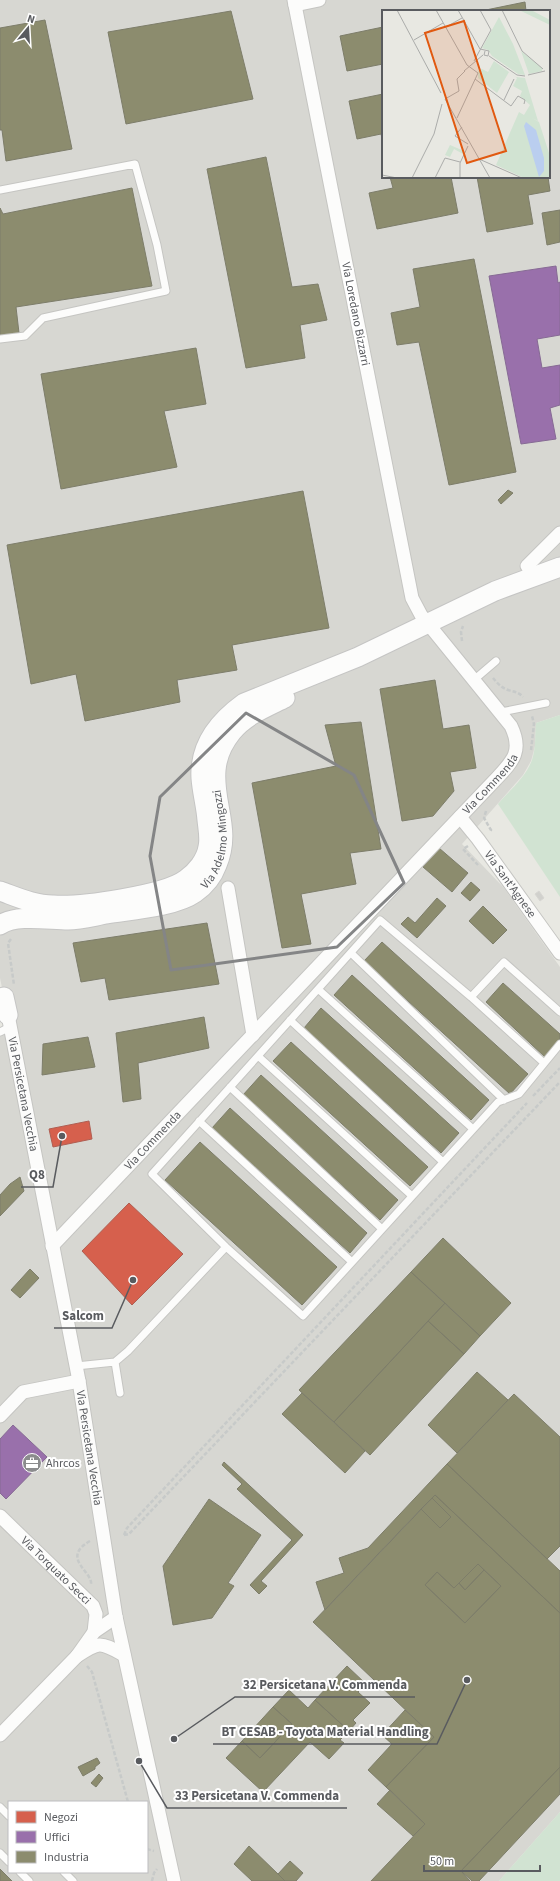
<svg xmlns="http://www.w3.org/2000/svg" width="560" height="1881" font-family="'Source Sans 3',sans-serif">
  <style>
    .industrial { fill: #d7d7d2; fill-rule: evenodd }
    .green { fill: #d1e3d2 }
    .shops { fill: #d6604d; stroke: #b05e52 }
    .offices { fill: #9970ab; stroke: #866a94 }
    .industry { fill: #8c8c6e; stroke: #7d7d6a; fill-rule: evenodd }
    .building { fill: #d1d1cd; stroke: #d7d6d2 }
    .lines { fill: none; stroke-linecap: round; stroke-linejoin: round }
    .lane-casing { stroke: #c5c5c2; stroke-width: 9 }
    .street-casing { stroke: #c5c5c2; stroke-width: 15 }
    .secondary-casing { stroke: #c5c5c4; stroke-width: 21 }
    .path { stroke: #c7cac9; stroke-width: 2.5; stroke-dasharray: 4 2; stroke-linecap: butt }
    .lane { stroke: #fcfcfb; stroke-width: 7 }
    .street { stroke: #fcfcfb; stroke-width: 13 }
    .secondary { stroke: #fcfcfb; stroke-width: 19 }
    .marked { fill: none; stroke: #848586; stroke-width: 3; stroke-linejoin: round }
    .labels { text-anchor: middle; stroke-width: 4; stroke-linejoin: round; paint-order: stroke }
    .street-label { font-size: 12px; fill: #595b5f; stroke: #fff }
    .poi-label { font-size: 12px; fill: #595b5f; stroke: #fff; text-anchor: start }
    .inset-road { fill: none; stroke: #abacaa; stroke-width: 1 }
    .view { fill: #e15910; fill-opacity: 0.15; stroke: #e15910; stroke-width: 2 }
    .inset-edge { fill: none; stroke: #595b5f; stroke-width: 2 }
    .leader { fill: none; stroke: #595b5f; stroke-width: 1.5 }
    .callout-dot { fill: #595b5f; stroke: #fff; stroke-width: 1.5 }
    .callout-label { font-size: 13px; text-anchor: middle; font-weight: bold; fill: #595b5f; stroke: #fff; stroke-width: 4; stroke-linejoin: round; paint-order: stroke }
  </style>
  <rect width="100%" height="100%" fill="#e8e8e2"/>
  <path class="industrial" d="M0,0H560V715L536,723L535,746L531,761L523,775L462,844L504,888L560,967V1812L499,1881H0V1029L10,1027L0,978ZM383,11H549V177H383ZM9,1802H147V1872H9Z"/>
  <path class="green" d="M560,715V897L498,804C509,791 526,777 532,760C536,748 535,735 536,723Z
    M560,1812V1881H499Z"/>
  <path class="shops" d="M89,1121L92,1139L53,1147L49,1129Z
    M129,1203L183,1254L132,1305L82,1251Z"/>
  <path class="offices" d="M556,266L558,283L560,282V335L537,339L542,368L560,365V405L550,408L556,439L521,444L489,276Z
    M13,1425L47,1457L6,1499L0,1493V1439Z"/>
  <path class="industry" d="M525,2L526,11H481Z
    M231,11L253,99L126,124L108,32Z
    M45,20L72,149L6,161L2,130H0V28Z
    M383,27V64L347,71L340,36Z
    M383,94V142L381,134L357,139L349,101Z
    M266,157L292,287L318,284L327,320L300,325L305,358L246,368L207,169Z
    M390,177H451L458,213L377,229L369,193L393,188Z
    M477,177H548L550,191L528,195L533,224L487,232Z
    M132,188L152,286L16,307L19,333L0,337V208L3,214Z
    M560,210V242L547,245L542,213Z
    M474,259L516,472L449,485L419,342L397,345L391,313L420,307L413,269Z
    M196,348L206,404L164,411L177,467L61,489L41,374Z
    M508,490L513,493L501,504L498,500Z
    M303,491L329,628L232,645L237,670L177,680L180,702L85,721L76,674L31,684L7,545Z
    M435,680L443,729L469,725L476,768L450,772L454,791L433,816L402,821L380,689Z
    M361,722L381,849L350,853L356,884L301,894L311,944L282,948L252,783L336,766L325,725Z
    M439,848L468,873L452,892L423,867Z
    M471,882L480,890L470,901L461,893Z
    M437,898L446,906L417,938L401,924L408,917L415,923Z
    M483,906L507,930L493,944L469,921Z
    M207,923L219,984L109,1000L105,978L81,982L73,943Z
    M382,942L528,1074L510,1094L364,961Z
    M352,975L489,1100L471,1120L334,995Z
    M503,983L560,1034V1043L546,1058L486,1002Z
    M321,1008L459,1133L441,1153L304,1028Z
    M204,1017L209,1048L138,1063L141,1099L123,1102L116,1033Z
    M88,1037L95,1067L42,1075L43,1044Z
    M291,1042L428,1167L410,1186L273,1061Z
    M261,1075L398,1200L380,1220L243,1095Z
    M230,1108L367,1233L350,1253L212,1128Z
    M200,1142L337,1267L302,1305L165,1180Z
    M20,1177L24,1191L0,1216V1195L10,1184Z
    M443,1238L511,1303L480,1336L411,1272Z
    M30,1269L39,1278L20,1298L11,1290Z
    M411,1272L445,1303L334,1422L299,1390Z
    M445,1303L480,1336L464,1354L428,1321Z
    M428,1321L464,1354L370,1455L334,1422Z
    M477,1372L508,1400L457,1453L428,1425Z
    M302,1393L365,1451L345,1473L282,1414Z
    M514,1394L560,1437V1546L547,1559L447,1464Z
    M224,1462L303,1535L261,1581L267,1586L259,1594L250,1585L292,1540L237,1489L242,1484L222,1465Z
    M447,1464L560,1571V1613L435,1495L325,1610L316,1582L344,1573L339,1558L368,1548Z
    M435,1495L560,1613V1767L461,1871L470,1881H371L425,1824L386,1787L434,1737L313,1622L421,1509L440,1528L451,1517L432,1498ZM478,1564L501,1586L465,1623L425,1585L437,1572L454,1588Z
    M432,1498L451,1517L440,1528L421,1509Z
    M209,1499L261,1535L228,1583L234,1586L212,1618L173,1625L163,1566Z
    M478,1564L484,1570L465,1590L459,1583Z
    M484,1570L501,1586L465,1623L425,1585L437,1572L454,1588L459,1583L465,1590Z
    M347,1666L366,1684L358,1692L370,1703L353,1720L356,1723L349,1731L315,1700Z
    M289,1690L308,1708L315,1700L349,1731L340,1740L344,1743L329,1759L310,1742L263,1792L226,1758L242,1741L260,1758L292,1724L273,1707Z
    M273,1707L292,1724L260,1758L242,1741Z
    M405,1710L434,1737L386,1787L368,1770L392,1744L382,1735Z
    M97,1758L100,1763L95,1767V1769L83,1776L78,1767Z
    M560,1767V1794L479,1881H472L461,1871Z
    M99,1774L103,1778L96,1787L91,1783Z
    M390,1790L425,1824L413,1836L377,1804Z
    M249,1846L278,1874L285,1881H252L234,1864Z
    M290,1861L303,1873L296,1881H285L278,1874Z
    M0,1869L12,1881H0Z"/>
  <path class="building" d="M539,891L544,898L540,901L535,894Z"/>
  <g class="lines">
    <g class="lane-casing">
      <path id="lane" d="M0,190L135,164L157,245L166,291L43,318L25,336L0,339
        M475,679L496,661
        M501,712L546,703
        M351,953L504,1100
        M318,989L473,1129
        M471,997L544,1063
        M560,1012L504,962L471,997L380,920L152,1174L226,1247L303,1316L498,1102L519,1094L560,1044
        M290,1020L443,1162
        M0,1032L10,1027
        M258,1056L412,1196
        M230,1087L382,1229
        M199,1121L352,1262
        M115,1362L128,1351L226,1247
        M76,1366L115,1362L120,1393
        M0,1807L9,1816
        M0,1853L9,1862
        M20,1872L29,1881
        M64,1872L73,1881"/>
    </g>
    <g class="street-casing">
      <g id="street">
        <path d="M295,5L319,0"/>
        <path d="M527,566L560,533"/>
        <path id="s1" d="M460,817L478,839L560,953"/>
        <path d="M228,888L253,1035"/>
        <path id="s2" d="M2,1009L8,1015L79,1381L116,1617L174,1881"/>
        <path id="s3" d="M52,1246L496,779C513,761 523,751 511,726L421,615L412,598L294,0"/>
        <path d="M0,1416L23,1392L79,1381"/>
        <path id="s4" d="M0,1516L93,1606L96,1614L94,1632"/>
        <path d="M116,1617L94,1632L77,1656C100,1641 100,1642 124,1655"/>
        <path d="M0,1735L77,1656"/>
      </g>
    </g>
    <g class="secondary-casing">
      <g id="secondary">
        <path d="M0,891C17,897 34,905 53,905C80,907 165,895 186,879C196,872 206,860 208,847C210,839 208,829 207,820C206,806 202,792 201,778C199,745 219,721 244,703L358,657L495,591L560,567"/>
        <path id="s5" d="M0,925C16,914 49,920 68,920C81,920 95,916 107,914C132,910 175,907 195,893C205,886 213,876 217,865C232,830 213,804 216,770C217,756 224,742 232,732C246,715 267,707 285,698"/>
        <path d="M4,997L8,1015"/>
      </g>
    </g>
    <path class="path" d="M462,641L461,632L463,626
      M493,678C497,683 502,688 508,690C514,692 519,692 523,697
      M531,750L534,724L532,716
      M486,811L484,818L491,830L490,831
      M468,846L463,849L478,865
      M11,939L8,943L14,985
      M533,1096L560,1068
      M124,1535L127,1528L527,1103
      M124,1535L129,1534L560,1082
      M90,1541C60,1558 93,1572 91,1584
      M87,1666L92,1672L128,1802
      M147,1849L154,1851
      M152,1881L154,1873L157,1869"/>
    <use href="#lane" class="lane"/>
    <use href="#street" class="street"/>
    <use href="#secondary" class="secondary"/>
  </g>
  <path class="marked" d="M246,713L354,775L404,883L337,947L171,970L150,856L160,797Z"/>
  <defs>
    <g id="office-disc" transform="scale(1)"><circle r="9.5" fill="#8b8c8d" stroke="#fff"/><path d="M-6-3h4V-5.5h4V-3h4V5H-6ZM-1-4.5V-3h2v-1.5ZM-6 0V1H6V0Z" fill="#fff"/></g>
  </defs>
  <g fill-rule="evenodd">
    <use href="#office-disc" x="32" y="1463"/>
  </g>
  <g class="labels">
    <g class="street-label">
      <text transform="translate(356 314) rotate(79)" y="4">Via Loredano Bizzarri</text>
      <text dy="4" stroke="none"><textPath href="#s3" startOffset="637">Via Commenda</textPath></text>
      <text dy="4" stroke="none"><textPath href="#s5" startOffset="261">Via Adelmo Mingozzi</textPath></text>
      <text dy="4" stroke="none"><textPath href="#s1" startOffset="84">Via Sant'Agnese</textPath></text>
      <text dy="4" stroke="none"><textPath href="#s2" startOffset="89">Via Persicetana Vecchia</textPath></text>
      <text dy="4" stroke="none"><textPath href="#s3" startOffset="146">Via Commenda</textPath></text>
      <text dy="4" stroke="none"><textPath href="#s2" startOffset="449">Via Persicetana Vecchia</textPath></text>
      <text dy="4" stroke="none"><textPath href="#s4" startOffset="78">Via Torquato Secci</textPath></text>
    </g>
    <g class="poi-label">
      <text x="46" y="1467">Ahrcos</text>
    </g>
  </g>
  <g transform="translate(382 10)">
    <rect width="168" height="168" fill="#e8e8e2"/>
    <path d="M137,0H149L168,10V15ZM117,7L131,34L143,65L136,64L110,46L106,40L100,38ZM139,41L160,58V61L147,64ZM112,51L134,67L143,68L156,111L150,108L157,112L168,146V168H142L114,155L137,102L142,105L148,95L138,86L140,81L131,76L135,68L127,62L115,83L96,68V61L100,59L106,62ZM68,135L82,141L81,144L72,139L68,147L63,145Z" fill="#d1e3d2"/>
    <path d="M144,112L154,120L162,148V161L157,167L142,116Z" fill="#baceef"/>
    <path class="inset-road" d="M15,0L59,83M54,0L85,55L96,63L75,108M76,0L98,39L107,41L106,46L102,45L103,41M120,0L140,41L161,59M64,17L80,8M32,30L61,13M107,46L135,65L143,66M92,51L109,20L98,0M82,61L101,45M83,61L75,69L77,81L63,89L108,168M146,65L163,61M93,69L129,96L136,86L143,90L142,94M122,90L132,69M80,117L73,126L86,134M97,149L140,168M0,165L15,168M30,168L52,124L60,94M53,168L63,148L78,152M78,168V153L86,136"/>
    <path class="view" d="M82,11L124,141L85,153L43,23Z"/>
    <rect width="168" height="168" class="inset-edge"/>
  </g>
  <path class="leader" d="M62 1136L53 1187H21M133 1280L112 1328H54M174 1739L235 1697H415M467 1680L437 1744H213M139 1761L167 1808H347"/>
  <g class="callout-dot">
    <circle cx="62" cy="1136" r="4"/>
    <circle cx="133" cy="1280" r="4"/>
    <circle cx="174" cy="1739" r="4"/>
    <circle cx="467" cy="1680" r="4"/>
    <circle cx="139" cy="1761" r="4"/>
  </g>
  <g class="callout-label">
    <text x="37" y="1179">Q8</text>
    <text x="83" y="1320">Salcom</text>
    <text x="325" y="1689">32 Persicetana V. Commenda</text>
    <text x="325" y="1736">BT CESAB - Toyota Material Handling</text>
    <text x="257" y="1800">33 Persicetana V. Commenda</text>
  </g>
  <rect x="8" y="1801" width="140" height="72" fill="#ffffff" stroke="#bdbdbf"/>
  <rect x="16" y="1811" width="20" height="12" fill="#d6604d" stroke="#bdbdbf"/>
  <text x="44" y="1821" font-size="12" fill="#595b5f">Negozi</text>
  <rect x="16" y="1831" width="20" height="12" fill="#9970ab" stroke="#bdbdbf"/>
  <text x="44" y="1841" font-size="12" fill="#595b5f">Uffici</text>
  <rect x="16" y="1851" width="20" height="12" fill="#8c8c6e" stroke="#bdbdbf"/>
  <text x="44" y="1861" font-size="12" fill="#595b5f">Industria</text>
  <g transform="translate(28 28) rotate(18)" stroke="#ffffff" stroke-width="3" paint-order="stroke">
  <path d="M0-3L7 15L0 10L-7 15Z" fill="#595b5f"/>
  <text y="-6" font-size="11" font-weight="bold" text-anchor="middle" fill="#595b5f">N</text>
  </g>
  <path d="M424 1865v6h116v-6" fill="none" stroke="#595b5f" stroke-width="2"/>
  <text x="430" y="1865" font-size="12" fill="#595b5f" stroke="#ffffff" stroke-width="3" paint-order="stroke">50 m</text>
</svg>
